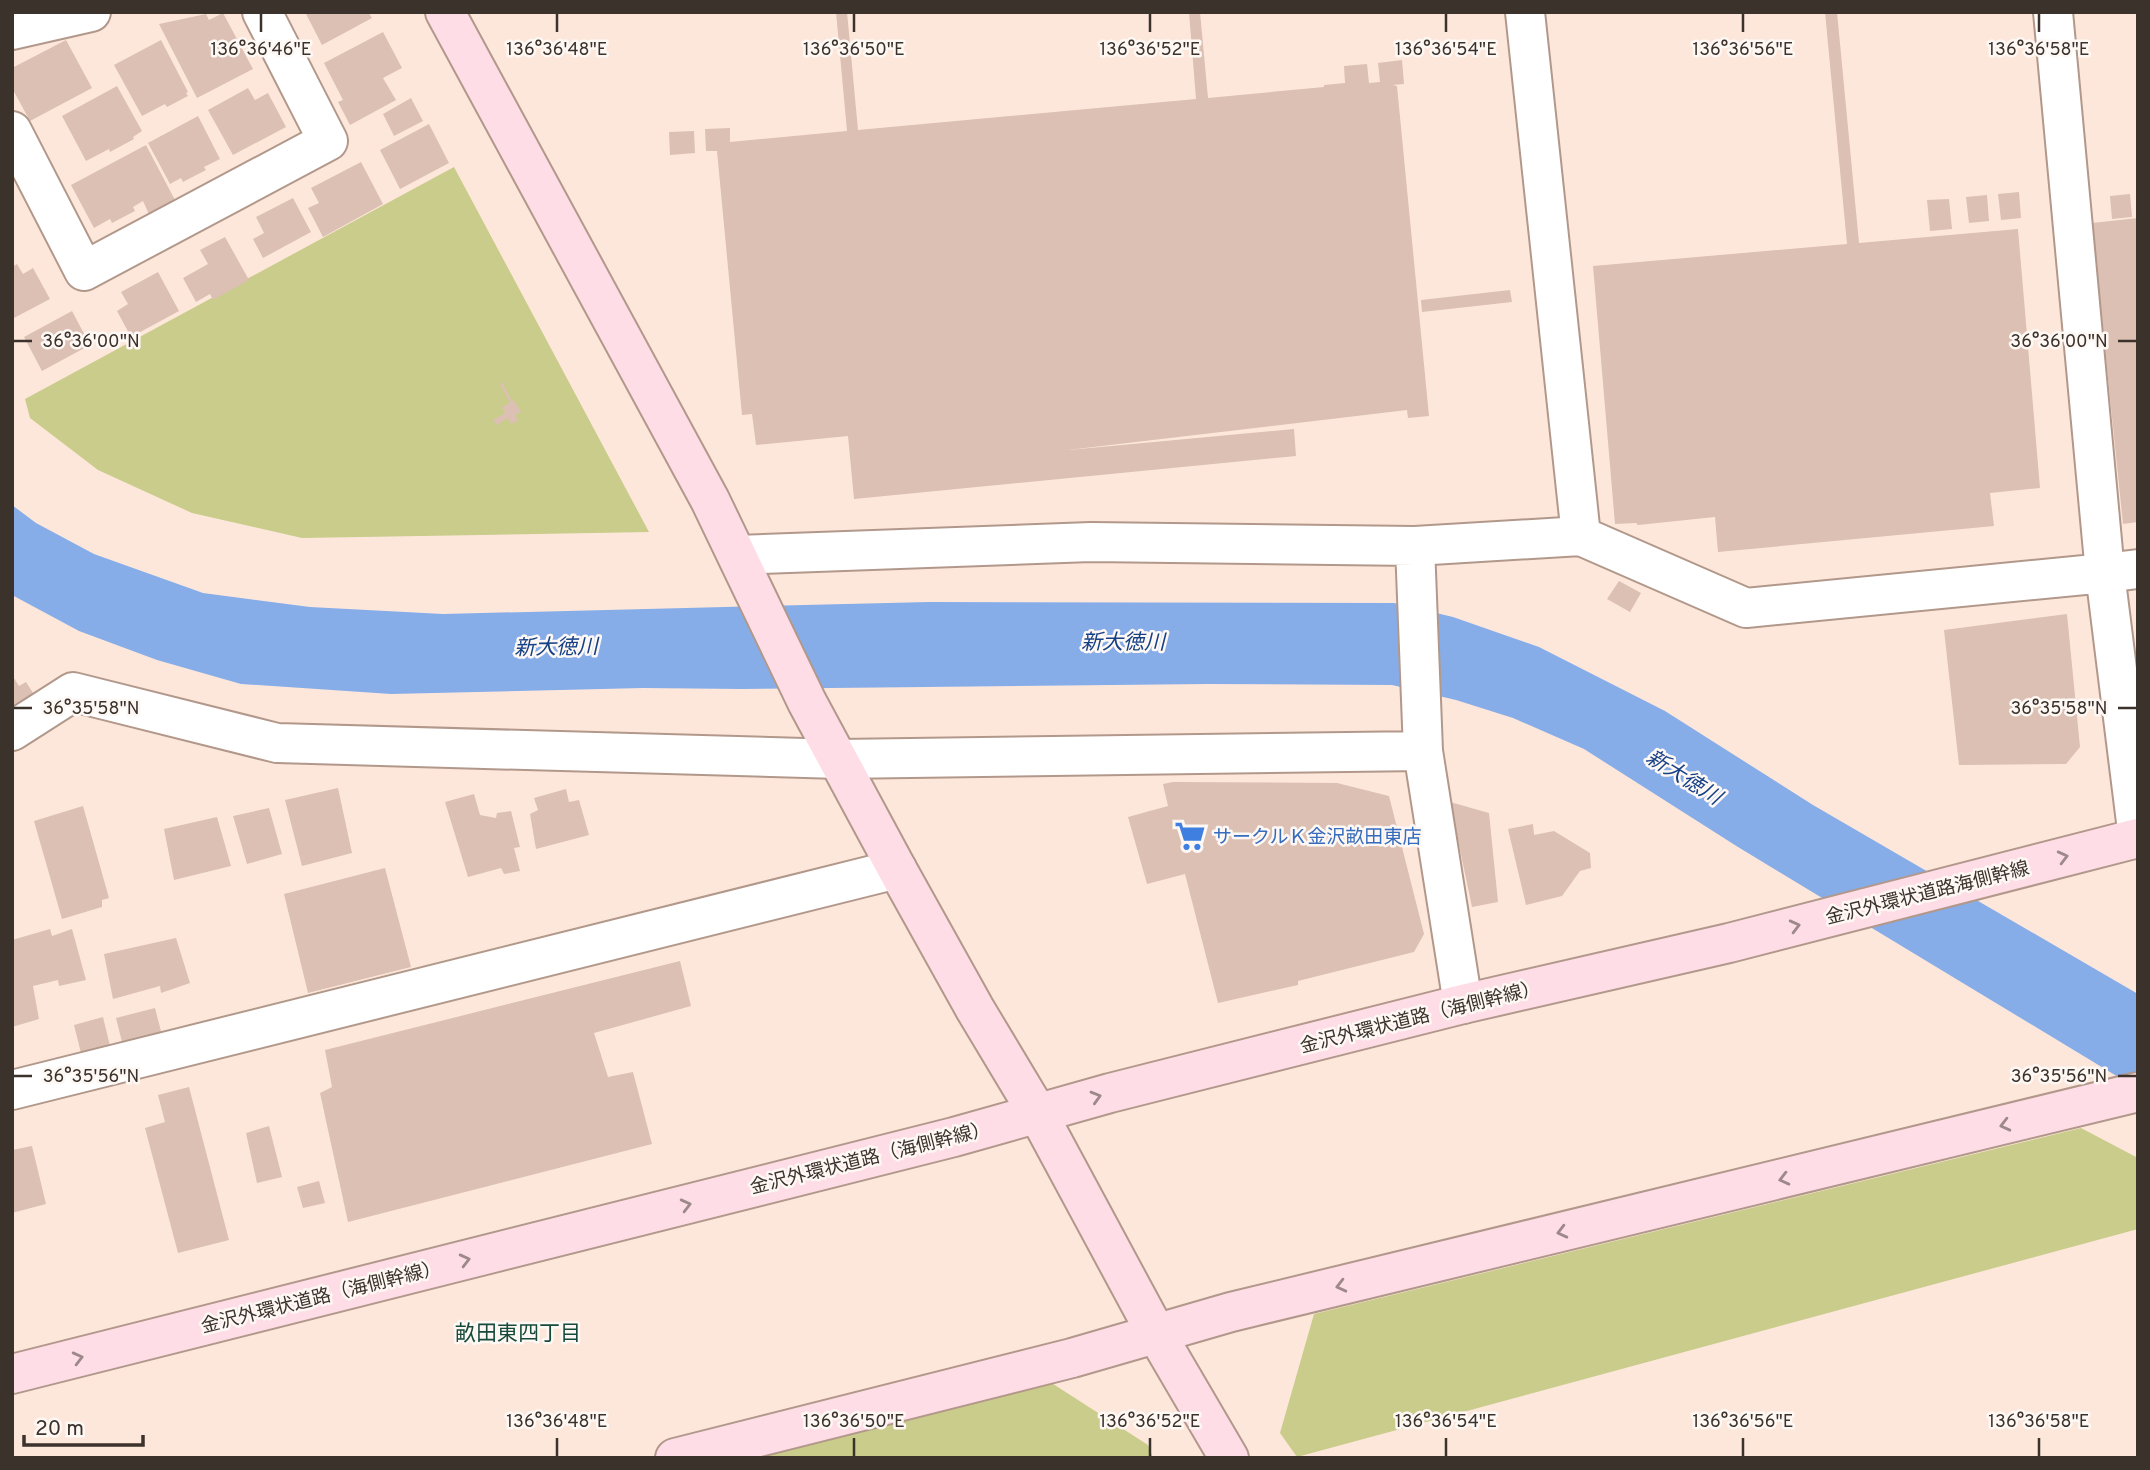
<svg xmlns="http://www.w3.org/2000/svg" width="2150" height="1470" font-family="Overpass,'Noto Sans JP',sans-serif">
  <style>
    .green { fill: #c9cc8a }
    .water { fill: #87ade9 }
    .building { fill: #dbc0b3 }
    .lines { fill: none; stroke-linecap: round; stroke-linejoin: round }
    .street-casing { stroke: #b2988b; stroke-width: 42 }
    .secondary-casing { stroke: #b2988b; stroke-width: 42 }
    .street { stroke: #fff; stroke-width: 38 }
    .secondary { stroke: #fedde7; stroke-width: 38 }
    .oneway { stroke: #9d888a }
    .ticks { fill: none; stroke: #3c322c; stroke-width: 2.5 }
    .labels { text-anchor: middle; stroke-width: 5; stroke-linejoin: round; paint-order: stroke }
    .shop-label { font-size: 19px; fill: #366cbe; stroke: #fef8f5; text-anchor: start }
    .street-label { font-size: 19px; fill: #3c322c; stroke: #fef8f5 }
    .water-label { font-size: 21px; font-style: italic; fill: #154086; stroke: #fef8f5 }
    .neighbourhood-label { font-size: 21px; fill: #174a3a; stroke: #fef8f5 }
    .ticks-label { font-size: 18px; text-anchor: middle; fill: #3c322c; stroke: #fef8f5; stroke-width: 5; stroke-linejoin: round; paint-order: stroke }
  </style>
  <rect width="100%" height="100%" fill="#fde7db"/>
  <path class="green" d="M454,167L649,532L302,538L192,513L98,470L30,418L25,399Z
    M2081,1128L2138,1158V1229L1297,1457L1280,1433L1314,1314Z
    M1050,1382L1148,1445L1153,1458H749Z"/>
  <path class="water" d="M12,505L36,523L94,554L203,593L310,607L443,614L929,602L1394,603L1453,617L1539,647L1665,711L1813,805L2138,994V1089L1738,847L1584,749L1513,718L1456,700L1392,685L1207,684L741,689L643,688L391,694L241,684L157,660L79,631L12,595Z"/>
  <path class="building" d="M305,12H368L372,18L322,45Z
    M836,12H847L858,130L1196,99L1189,12H1200L1208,98L1324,87V85L1345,83L1344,66L1367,64L1369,83L1380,82L1378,63L1402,60L1404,84L1392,85L1397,86L1429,416L1408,418L1407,410L1068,450L1294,429L1296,456L854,499L848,436L756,445L752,414L742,415L717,151H706L705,129L730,128V142L847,131Z
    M1825,12H1837L1859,243L2018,229L2040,488L1990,493L1994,526L1718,552L1715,517L1638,525L1636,523L1615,524L1593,266L1847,244Z
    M223,13L253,69L197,98L159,24L206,14L209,20Z
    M383,32L402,68L383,78L396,100L350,125L338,102L343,100L324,63Z
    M66,40L92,88L30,121L12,88V68Z
    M161,40L188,92L186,93L188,96L167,107L165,104L142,116L114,65Z
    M117,86L142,131L133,137L134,139L110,152L109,149L86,161L62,116Z
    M248,88L255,100L268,93L286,127L233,155L208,110Z
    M411,98L423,121L394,136L383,114Z
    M198,116L220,159L204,167L206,170L183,182L181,178L170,184L148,143Z
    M429,124L449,163L400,189L380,150Z
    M694,131L695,153L670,155L669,132Z
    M146,145L175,200L149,214L143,201L133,207L135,211L112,223L110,219L94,228L71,185Z
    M361,162L383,204L323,237L308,208L319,203L311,188Z
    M2019,192L2021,218L2001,220L1998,194Z
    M2130,194L2132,217L2112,219L2110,196Z
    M1987,195L1989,221L1969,223L1966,197Z
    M293,198L311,232L263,258L253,239L264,233L256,217Z
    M1949,199L1952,229L1930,231L1927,200Z
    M2138,218V522L2123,524L2092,223Z
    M225,237L249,280L213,300L210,294L196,302L183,278L208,264L200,250Z
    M17,264L23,274L33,268L50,299L12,319V267Z
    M158,272L179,311L131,337L117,311L128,304L121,292Z
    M1510,290L1512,302L1422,312L1421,300Z
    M72,311L90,345L42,371L24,337Z
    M502,382L512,401L514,400L521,412L515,415L518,421L511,424L508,418L496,425L493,420L505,413L502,407L510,403L500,384Z
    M1619,581L1641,593L1630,612L1607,599Z
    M2067,614L2080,747L2066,764L1959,765L1944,630Z
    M12,675L19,686L26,682L35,696L12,709Z
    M1173,782L1337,783L1389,796L1424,934L1414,952L1298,981V985L1218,1003L1185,874L1147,884L1128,817L1168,806L1163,784Z
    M338,788L352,853L302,866L285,800Z
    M566,789L569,802L579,800L589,835L536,849L530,814L538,810L534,798Z
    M474,794L480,815L496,818L497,813L511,811L520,847L514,848L520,871L504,874L501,868L468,877L445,802Z
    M1450,802L1489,813L1498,902L1472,907Z
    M83,806L109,898L102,900V907L62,919L34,821Z
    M269,808L282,854L247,864L233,816Z
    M217,817L231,866L174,880L164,829Z
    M1533,824L1534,835L1554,831L1590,853L1591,868L1580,871L1562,896L1526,905L1508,829Z
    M385,868L411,967L308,993L284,894Z
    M50,929L52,936L72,929L86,980L59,986L58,980L33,986L39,1019L12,1027V940Z
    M176,938L190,983L161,993L160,986L113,999L104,954Z
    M680,961L691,1006L594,1033L608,1077L633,1072L652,1144L348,1222L320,1093L332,1087L325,1050Z
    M155,1008L163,1039L124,1050L116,1018Z
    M103,1017L111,1050L82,1057L74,1025Z
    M189,1087L229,1240L178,1253L145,1128L165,1122L158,1095Z
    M269,1126L282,1177L257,1183L246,1133Z
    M32,1146L46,1204L12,1213V1150Z
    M319,1181L325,1203L303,1208L297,1187Z"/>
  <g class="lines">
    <g class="street-casing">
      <path id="street" d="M1525,12L1581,536
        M12,30L91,12
        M12,131L84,271L328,141L262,12
        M1415,546L1423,751
        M737,555L1091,542L1415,546L1581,536L1746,608L2105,573L2053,12
        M12,731L73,692L277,743L839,759L1423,751L1463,1004
        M2138,838L2105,573L2138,569
        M12,1090L897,869"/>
    </g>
    <g class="secondary-casing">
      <path id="secondary" d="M445,12L710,500L807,702L897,869L975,1009L1038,1114L1157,1335L1229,1458
        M12,1374L954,1137L1110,1093L1463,1004L1729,943L2138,838
        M675,1458L1072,1358L1231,1312L2138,1092"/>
    </g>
    <use href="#street" class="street"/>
    <use href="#secondary" class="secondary"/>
  </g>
  <defs><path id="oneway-chevron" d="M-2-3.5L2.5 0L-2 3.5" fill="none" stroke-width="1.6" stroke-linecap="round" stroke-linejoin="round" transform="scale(1.75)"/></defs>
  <g class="oneway">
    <use href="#oneway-chevron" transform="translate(2063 857) rotate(-14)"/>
    <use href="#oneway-chevron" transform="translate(1795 926) rotate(-14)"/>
    <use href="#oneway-chevron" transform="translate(1096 1097) rotate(-16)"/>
    <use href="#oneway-chevron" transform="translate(2005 1125) rotate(166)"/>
    <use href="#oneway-chevron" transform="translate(1784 1179) rotate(166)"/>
    <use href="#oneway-chevron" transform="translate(686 1205) rotate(-14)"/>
    <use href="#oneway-chevron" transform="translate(1562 1232) rotate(166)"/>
    <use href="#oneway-chevron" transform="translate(465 1260) rotate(-14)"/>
    <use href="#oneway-chevron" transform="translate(1341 1286) rotate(166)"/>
    <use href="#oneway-chevron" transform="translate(78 1358) rotate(-14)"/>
  </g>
  <path class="ticks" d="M261,14V32M557,14V32M854,14V32M1150,14V32M1446,14V32M1743,14V32M2039,14V32M14,341H32M2118,341H2136M14,708H32M2118,708H2136M14,1076H32M2118,1076H2136M557,1438V1456M854,1438V1456M1150,1438V1456M1446,1438V1456M1743,1438V1456M2039,1438V1456"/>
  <defs>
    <g id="supermarket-bare" transform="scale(2.415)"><path d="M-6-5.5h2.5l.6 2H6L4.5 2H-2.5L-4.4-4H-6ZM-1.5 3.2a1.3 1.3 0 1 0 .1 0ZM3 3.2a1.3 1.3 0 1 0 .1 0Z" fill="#3f7fe0" stroke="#fef8f5" stroke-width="2.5" paint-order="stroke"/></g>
  </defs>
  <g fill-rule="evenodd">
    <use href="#supermarket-bare" x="1190" y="836"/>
  </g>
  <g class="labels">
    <g class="shop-label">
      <text x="1213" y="843">サークルＫ金沢畝田東店</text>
    </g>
    <g class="street-label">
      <text transform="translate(1927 892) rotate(-14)" y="7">金沢外環状道路海側幹線</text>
      <text transform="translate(1420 1016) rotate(-14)" y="7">金沢外環状道路（海側幹線）</text>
      <text transform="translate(870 1157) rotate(-14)" y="7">金沢外環状道路（海側幹線）</text>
      <text transform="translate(321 1296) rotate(-14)" y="7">金沢外環状道路（海側幹線）</text>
    </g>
    <g class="water-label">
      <text x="1123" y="649">新大徳川</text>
      <text transform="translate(556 647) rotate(-1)" y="7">新大徳川</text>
      <text transform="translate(1684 777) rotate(32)" y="7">新大徳川</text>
    </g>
    <g class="neighbourhood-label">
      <text x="518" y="1340">畝田東四丁目</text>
    </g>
  </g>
  <g class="ticks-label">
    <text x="261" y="55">136°36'46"E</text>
    <text x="557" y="55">136°36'48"E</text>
    <text x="854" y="55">136°36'50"E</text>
    <text x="1150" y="55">136°36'52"E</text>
    <text x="1446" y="55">136°36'54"E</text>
    <text x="1743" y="55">136°36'56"E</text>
    <text x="2039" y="55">136°36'58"E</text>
    <text x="91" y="347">36°36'00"N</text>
    <text x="2059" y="347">36°36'00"N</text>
    <text x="91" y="714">36°35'58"N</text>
    <text x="2059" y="714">36°35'58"N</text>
    <text x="91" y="1082">36°35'56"N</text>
    <text x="2059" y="1082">36°35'56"N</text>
    <text x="557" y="1427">136°36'48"E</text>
    <text x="854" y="1427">136°36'50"E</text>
    <text x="1150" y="1427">136°36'52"E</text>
    <text x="1446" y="1427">136°36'54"E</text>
    <text x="1743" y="1427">136°36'56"E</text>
    <text x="2039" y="1427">136°36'58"E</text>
  </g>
  <rect width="2150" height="1470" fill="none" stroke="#3c322c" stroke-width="28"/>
  <path d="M24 1435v10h119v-10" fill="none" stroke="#3c322c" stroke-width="3.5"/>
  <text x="35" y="1435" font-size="21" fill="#3c322c" stroke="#fef8f5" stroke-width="5" paint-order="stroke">20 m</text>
</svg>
